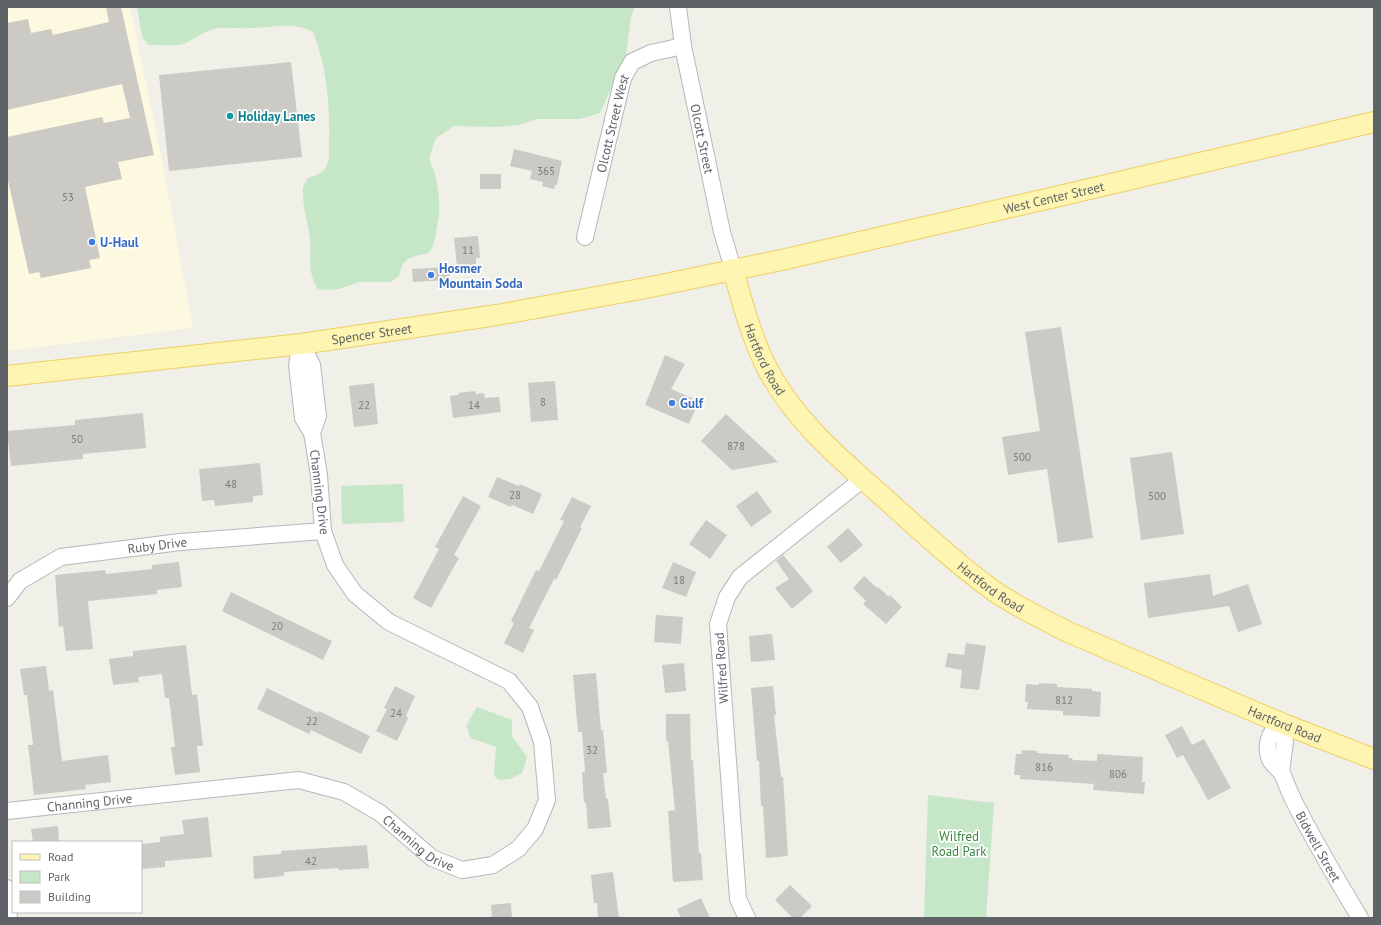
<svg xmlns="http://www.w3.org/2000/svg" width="1381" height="925" font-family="'PT Sans',sans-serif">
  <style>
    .commercial { fill: #fdf8e0 }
    .green { fill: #c5e7c8 }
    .building { fill: #cccac4 }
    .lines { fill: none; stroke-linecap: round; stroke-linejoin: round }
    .minor-casing { stroke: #b5b7bb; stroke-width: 18 }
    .major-casing { stroke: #eed064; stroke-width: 22 }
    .minor { stroke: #fff; stroke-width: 16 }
    .major { stroke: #fdf5b1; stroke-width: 20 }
    .culture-dot { fill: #0f9aa8; stroke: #fff; stroke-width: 1.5 }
    .shop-dot { fill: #3f7fe0; stroke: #fff; stroke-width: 1.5 }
    .labels { text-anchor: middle; stroke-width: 3.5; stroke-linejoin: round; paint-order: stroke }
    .number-label { font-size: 11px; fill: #7a7c7e }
    .culture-label { font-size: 13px; font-weight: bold; fill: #0d838f; stroke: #fff; text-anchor: start }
    .street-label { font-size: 13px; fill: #5f6267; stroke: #fff }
    .shop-label { font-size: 13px; font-weight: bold; fill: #366cbe; stroke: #fff; text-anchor: start }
    .park-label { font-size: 13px; fill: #388540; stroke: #fff }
  </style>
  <rect width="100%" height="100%" fill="#f0efe8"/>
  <path class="commercial" d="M7,7H130L161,155L193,328L7,351Z"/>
  <path class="green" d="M137,7H635L631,16L626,56L600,113L580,119H538L518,125L498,127L454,126L436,138L429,158L436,177L439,197V216L434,244L429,253C412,257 403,256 399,276L391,282H359L339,289L329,290L318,289C306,269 312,259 310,238C308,222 302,205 303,189C303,185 306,181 308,178C314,176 324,173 326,167C330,160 329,151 329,142C330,106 327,67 313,32C293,21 272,28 250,28C240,29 229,27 219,28C204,29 193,42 179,45C170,46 158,45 148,45L142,37Z
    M403,484L404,522L342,524L341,486Z
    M477,707L512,720V736L527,757L522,773L510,779L499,780L494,776L496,747L471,738L466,726Z
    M928,795L994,803L986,918H924Z"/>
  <path class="building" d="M106,7H121L154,155L118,162L122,179L85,187L100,258L89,260L91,268L41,278L39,272L29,274L7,176V137L102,117L104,123L130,118L122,84L7,110V23L28,19L31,33L51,29L53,35L109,22Z
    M291,62L302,157L169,171L159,75Z
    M514,149L562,161L557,185H555L554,189L542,186L543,182L530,179L532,171L510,166Z
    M480,174H501V189H480Z
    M478,236L480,258H476V265L457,267L454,238Z
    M449,267L450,280L413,282L412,269Z
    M1061,327L1093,538L1058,543L1047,469L1008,475L1002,437L1040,431L1025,332Z
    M665,355L685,364L671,389L699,401L689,424L645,405Z
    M555,381L558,420L531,422L528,383Z
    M374,383L378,424L354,427L349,386Z
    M475,391L476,394L484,393L485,398L499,397L501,412L453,418L450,396L458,395V393Z
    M143,413L146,448L83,454V459L11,466L7,431L75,425V420Z
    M726,414L778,462L732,470L701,441Z
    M1172,452L1184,534L1141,540L1130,458Z
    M260,463L263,495L253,496V502L215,506L214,500L202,501L199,469Z
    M497,477L519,486L520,484L542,494L533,514L512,505L511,507L488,497Z
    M757,491L772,512L751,527L736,506Z
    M463,496L481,506L454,555L459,558L431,608L413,598L439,549L435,547Z
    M572,497L591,506L580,527L582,528L556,580L554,579L529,628L534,630L523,653L504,643L514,623L511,621L536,570L539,571L564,521L560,520Z
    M706,520L727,535L710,559L689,544Z
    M848,528L863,545L841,563L827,547Z
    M783,555L813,591L792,609L775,588L789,579L776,561Z
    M179,562L182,587L157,590V594L88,601L93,649L66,651L63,626L59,627L55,575L105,570L106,574L152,569V565Z
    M673,562L696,572L686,597L662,588Z
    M1210,574L1213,596L1248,584L1262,624L1238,632L1229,606L1148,618L1144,583Z
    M864,576L877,588L878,587L889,597L890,595L902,607L886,624L863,604L866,601L853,588Z
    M231,592L332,641L323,660L222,611Z
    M656,615L683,617L681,644L654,642Z
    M772,634L775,660L751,662L749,636Z
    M966,643L986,646L979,690L960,688L962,670L945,667L948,653L964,655Z
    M186,645L192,695L197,694L203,746H197L200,772L175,775L171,747H175L169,698H165L162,674L138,677L139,682L113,685L109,659L133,656V651Z
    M684,663L686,691L665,693L662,665Z
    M46,666L49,691L53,690L62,761L108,755L111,782L85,785L86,789L34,795L28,745H33L27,695H24L20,669Z
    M596,673L601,730H603L607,773H603L606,799H608L611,827L588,829L586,802L584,803L582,772H585L582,732H578L573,675Z
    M1039,683L1057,684V687L1092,689V691L1101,692L1100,717L1063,715V711L1027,709L1028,702H1025L1026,684L1039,685Z
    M395,686L415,696L406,716L408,718L397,741L376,731L387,709L384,708Z
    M773,686L776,715H774L781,777H783L788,856L766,858L763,806H761L759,761H757L751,688Z
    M267,688L318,713L319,711L370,736L361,754L311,730L309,734L257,709Z
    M666,714H690L691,760H693L699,853H701L703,880L673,882L668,811L675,810L668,741H666Z
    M1182,726L1192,745L1204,739L1231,788L1208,800L1183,755L1177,758L1165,735Z
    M1022,750L1037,751V753L1069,755L1068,758H1073L1072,760L1097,761V754L1143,757L1142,782H1145L1144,794L1093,790L1094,784L1020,779V775H1014L1016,754H1022Z
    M208,817L212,857L165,861V867L141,869V844L160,842V837L184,834L182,820Z
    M58,826L59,842H33L31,829Z
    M367,845L369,868L339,870L338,868L284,872V876L254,879L253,856L281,854V851Z
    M613,872L619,918H598L597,903H594L591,875Z
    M790,885L812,906L800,918H793L775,900Z
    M701,898L710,918H681L677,909Z
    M511,903L512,918H492L491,905Z"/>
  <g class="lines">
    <g class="minor-casing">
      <g id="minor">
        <path id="s1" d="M678,7L683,46L722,232L733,269"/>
        <path id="s2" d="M585,237L623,78L632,62L651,53L683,46"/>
        <path d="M301,344L312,365L318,416L312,433"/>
        <path id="s3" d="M7,598L20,581L61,557L180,542L323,531"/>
        <path id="s4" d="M1281,772L1285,742L1281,723C1272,729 1266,741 1268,752C1269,763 1275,765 1281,772C1283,775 1285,780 1286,783C1290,793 1294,802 1299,811C1318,848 1339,883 1360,918"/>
        <path id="s5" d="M7,811L299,780L344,792L380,813L432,858L462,870L493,865L518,849L535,829L547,800L542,742L530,707L509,681L389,622L355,594L335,565L323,531L319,475L312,433L303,418L297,365L301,344"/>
        <path d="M7,888L9,918"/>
        <path d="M747,918L738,899L718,624L727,597L740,577L863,479"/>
      </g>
    </g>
    <g class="major-casing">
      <g id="major">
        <path id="s6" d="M733,269C742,302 751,336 766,366C792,418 838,457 881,495C918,528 954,562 994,591C1017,607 1043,619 1068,632L1281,723L1374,759"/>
        <path id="s7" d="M7,376L301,344L497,315L646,288L786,259L1068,194L1374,122"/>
      </g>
    </g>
    <use href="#minor" class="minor"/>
    <use href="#major" class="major"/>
  </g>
  <circle class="culture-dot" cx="230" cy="116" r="4"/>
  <g class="shop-dot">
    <circle cx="92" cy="242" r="4"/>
    <circle cx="431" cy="275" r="4"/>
    <circle cx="672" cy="403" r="4"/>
  </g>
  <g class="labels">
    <g class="number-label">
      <text x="546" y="175">365</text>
      <text x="68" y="201">53</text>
      <text x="468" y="254">11</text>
      <text x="543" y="406">8</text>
      <text x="364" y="409">22</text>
      <text x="474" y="409">14</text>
      <text x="77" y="443">50</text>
      <text x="736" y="450">878</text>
      <text x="1022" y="461">500</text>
      <text x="231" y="488">48</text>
      <text x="515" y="499">28</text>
      <text x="1157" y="500">500</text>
      <text x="679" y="584">18</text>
      <text x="277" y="630">20</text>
      <text x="1064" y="704">812</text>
      <text x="396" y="717">24</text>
      <text x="312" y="725">22</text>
      <text x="592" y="754">32</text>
      <text x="1044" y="771">816</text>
      <text x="1118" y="778">806</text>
      <text x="311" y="865">42</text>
    </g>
    <g class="culture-label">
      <text x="238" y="121">Holiday Lanes</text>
    </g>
    <g class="street-label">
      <text dy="5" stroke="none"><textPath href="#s2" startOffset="117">Olcott Street West</textPath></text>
      <text dy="5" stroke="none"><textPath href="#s1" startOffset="134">Olcott Street</textPath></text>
      <text dy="5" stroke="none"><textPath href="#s7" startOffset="1063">West Center Street</textPath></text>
      <text dy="5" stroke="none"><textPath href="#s7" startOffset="367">Spencer Street</textPath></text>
      <text dy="5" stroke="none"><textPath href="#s6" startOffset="96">Hartford Road</textPath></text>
      <text transform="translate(320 492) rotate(83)" y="5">Channing Drive</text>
      <text dy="5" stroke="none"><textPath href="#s3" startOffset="166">Ruby Drive</textPath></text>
      <text dy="5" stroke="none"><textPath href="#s6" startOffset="420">Hartford Road</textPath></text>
      <text transform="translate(721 668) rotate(-94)" y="5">Wilfred Road</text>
      <text dy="5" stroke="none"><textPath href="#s6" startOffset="745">Hartford Road</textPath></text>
      <text dy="5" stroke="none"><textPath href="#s5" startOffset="83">Channing Drive</textPath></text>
      <text dy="5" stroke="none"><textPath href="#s5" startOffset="431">Channing Drive</textPath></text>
      <text dy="5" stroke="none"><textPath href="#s4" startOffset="191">Bidwell Street</textPath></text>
    </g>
    <g class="shop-label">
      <text x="100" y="247">U-Haul</text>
      <text x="439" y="273">Hosmer<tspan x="439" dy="15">Mountain Soda</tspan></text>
      <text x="680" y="408">Gulf</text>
    </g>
    <g class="park-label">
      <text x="959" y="841">Wilfred<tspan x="959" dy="15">Road Park</tspan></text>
    </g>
  </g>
  <rect width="1381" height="925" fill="none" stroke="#5f6267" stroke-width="16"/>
  <rect x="12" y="841" width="130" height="72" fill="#ffffff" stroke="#bfc0c2"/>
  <rect x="20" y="854" width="20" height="6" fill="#fdf5b1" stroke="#bfc0c2"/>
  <text x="48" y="861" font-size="12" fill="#5f6267">Road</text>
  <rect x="20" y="871" width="20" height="12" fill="#c5e7c8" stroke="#bfc0c2"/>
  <text x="48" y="881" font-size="12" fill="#5f6267">Park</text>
  <rect x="20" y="891" width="20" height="12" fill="#cccac4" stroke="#bfc0c2"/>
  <text x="48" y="901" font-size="12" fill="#5f6267">Building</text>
</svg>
